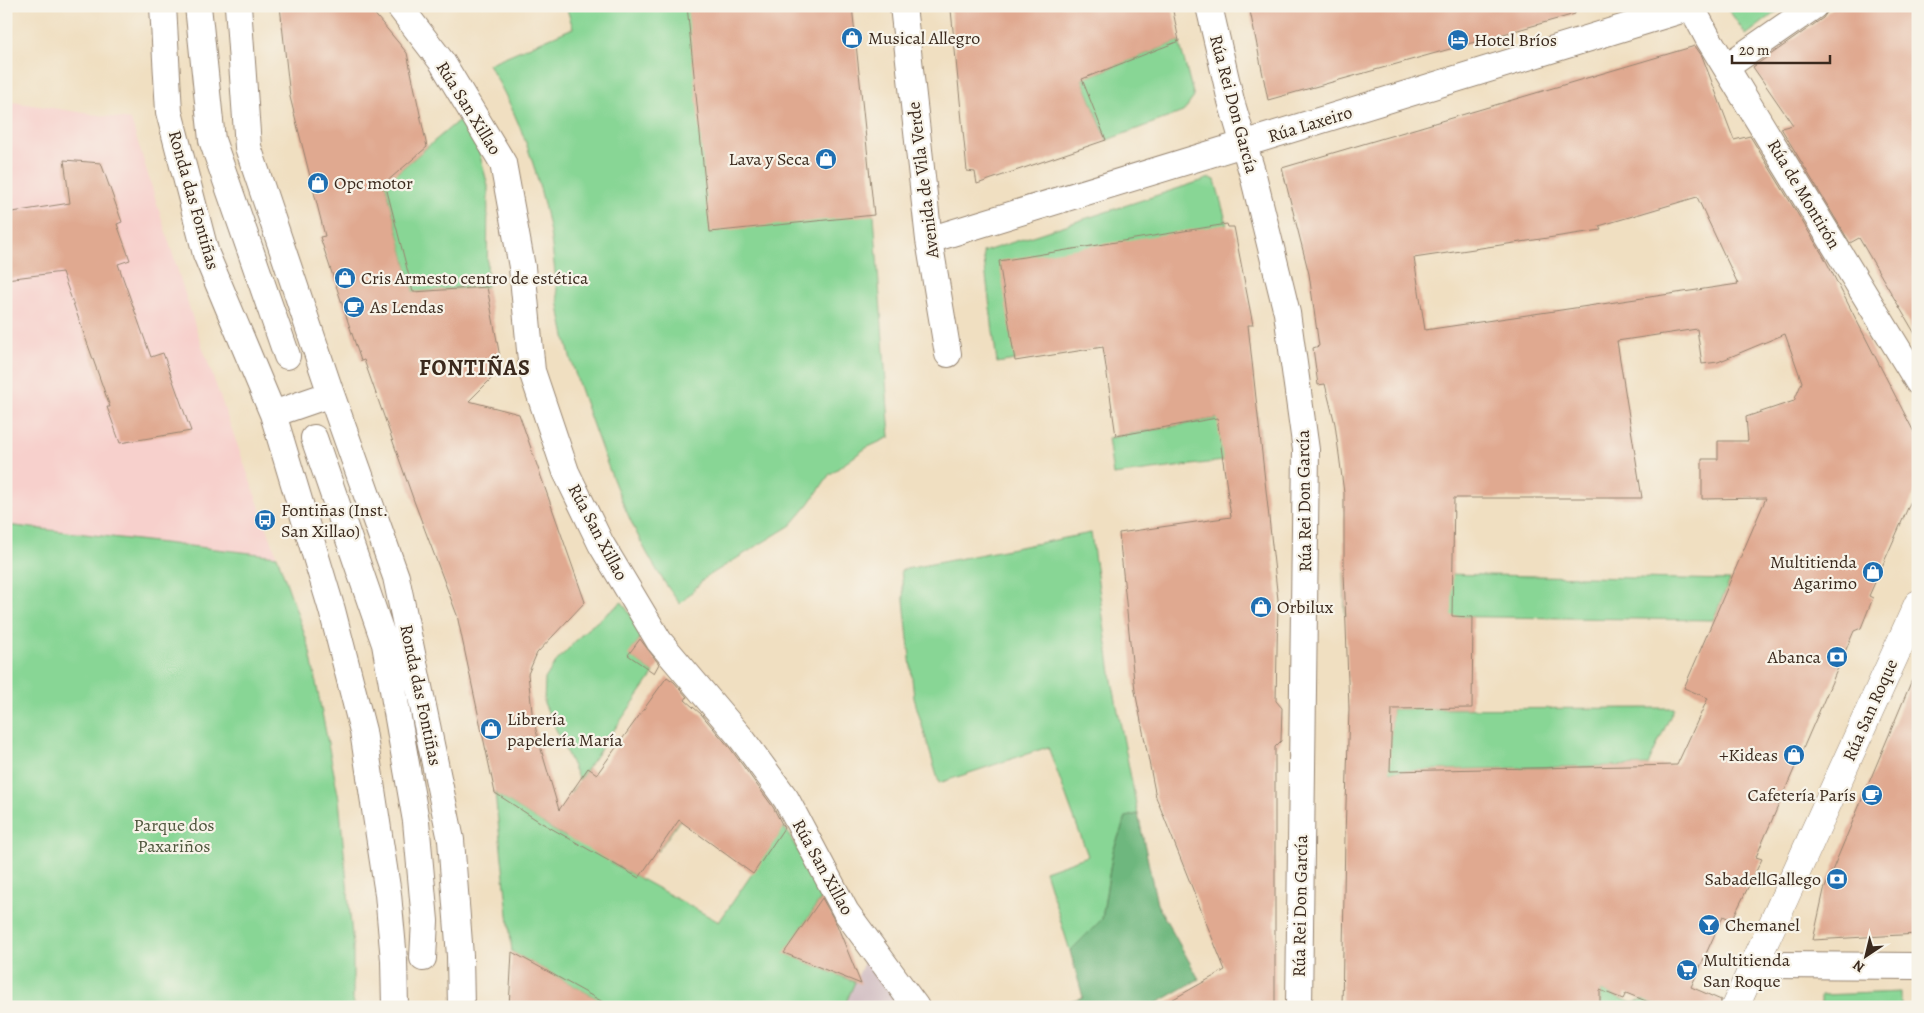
<svg xmlns="http://www.w3.org/2000/svg" width="1924" height="1013" font-family="Alegreya,serif">
  <style>
    .built { fill: #f7d0cc }
    .industrial { fill: #d2bec3 }
    .green { fill: #88d695; stroke: #62805a }
    .forest { fill: #6eb77e; stroke: #54704e }
    .building { fill: #e0a990; fill-rule: evenodd }
    .lines { fill: none; stroke-linecap: round; stroke-linejoin: round }
    .street-casing { stroke: #968470; stroke-width: 28 }
    .secondary-casing { stroke: #968470; stroke-width: 29 }
    .street { stroke: #fff; stroke-width: 26 }
    .secondary { stroke: #fff; stroke-width: 28 }
    .labels { text-anchor: middle; stroke-width: 4.5; stroke-linejoin: round; paint-order: stroke }
    .poi-label { font-size: 18px; fill: #3b2a1e; stroke: #f7f3e8; text-anchor: start }
    .street-label { font-size: 18px; fill: #3b2a1e; stroke: #f7f3e8 }
    .park-label { font-size: 18px; fill: #4e553c; stroke: #f7f3e8 }
    .district-label { font-size: 22px; font-weight: bold; letter-spacing: 1px; fill: #3b2a1e; stroke: #f7f3e8 }
  </style>
  <rect width="100%" height="100%" fill="#f7f3e8"/>
  <filter id="ink" filterUnits="userSpaceOnUse"><feTurbulence type="fractalNoise" baseFrequency=".02" numOctaves="2"/><feDisplacementMap in="SourceGraphic" scale="10" xChannelSelector="R" yChannelSelector="G"/><feConvolveMatrix kernelMatrix="1 2 1 2 8 2 1 2 1" color-interpolation-filters="sRGB"/></filter>
  <filter id="wash" filterUnits="userSpaceOnUse"><feTurbulence type="fractalNoise" baseFrequency=".0096" numOctaves="4" result="noise"/><feDisplacementMap in="SourceGraphic" scale="20" xChannelSelector="R" yChannelSelector="G"/><feGaussianBlur stdDeviation="1.12" result="paint"/><feColorMatrix in="noise" values="0 0 0 0 0 0 0 0 0 0 0 0 0 0 0 0 0 1.4 0 .05"/><feComposite in="paint" operator="in"/></filter>
  <g filter="url(#wash)">
    <rect width="100%" height="100%" fill="#f0dfc1"/>
    <path class="built" d="M6,101L131,120L196,329L277,556L6,525Z"/>
    <path class="industrial" d="M869,951L907,1007H844Z"/>
    <path class="green" d="M566,6H687L874,215L890,437L866,448L829,475L809,504L791,525L705,578L680,604C640,552 617,492 595,431C583,397 570,363 563,327C556,296 555,264 550,233C539,173 520,116 488,64L573,28Z
      M1726,6H1784L1746,35Z
      M1179,41L1194,97L1183,112L1107,140L1082,79Z
      M465,115L475,136L488,186L487,287L413,292L385,183Z
      M1210,178L1215,180L1227,224L1015,360L997,363L983,252Z
      M1257,411L1262,456L1113,475L1108,438Z
      M6,525L277,556L309,647L339,799L353,946V1007H6Z
      M1091,533L1112,680L1138,814L1126,817L1113,851L1102,919L1070,951L1045,871L1088,856L1048,747L939,783L914,698L901,570Z
      M1344,572L1730,580L1713,620L1345,615Z
      M622,602L643,634L629,655L654,673L579,780L544,703L545,679L555,663L585,631Z
      M1674,708L1648,765L1389,771L1392,709Z
      M578,783L600,799L684,814L658,851L630,833L610,862L719,922L784,827L824,894L785,953L855,982L844,1007H612L512,952L495,793L553,830L566,837L571,791Z
      M1600,990L1632,1003L1645,1000L1661,1007H1600Z
      M1901,992V1007H1821V995Z"/>
    <path class="forest" d="M1138,814L1157,904L1199,979L1150,1007H1051L1083,997L1070,951L1102,919L1113,851L1126,817Z"/>
    <g id="blocks">
      <path class="building" d="M280,6H368L407,53L427,147L385,183L413,292L487,287L502,368L469,401L519,414L585,602L537,653L528,674L532,712L538,739L559,810L588,768L597,774L667,677L674,682L687,697L685,700L701,714L730,748L773,807L784,828L753,874L679,820L639,878L540,822L495,793L457,615L414,501L364,360L361,361L320,237L325,236L290,97Z
        M687,6H852L874,215L710,232Z
        M958,6H1172L1179,41L1082,79L1106,140L977,184L975,172L967,171L951,10H958Z
        M1249,6H1574L1575,14L1268,100Z
        M1836,6H1918V339L1859,238L1850,243L1781,128L1793,125L1753,67L1823,18L1828,11Z
        M1695,46L1702,56L1734,140L1750,136L1824,257L1918,440V485L1869,596L1873,598L1861,628L1854,631L1756,857L1762,859L1732,920L1723,916L1691,987L1721,1000L1720,1007H1661L1626,993L1623,999L1600,990V1007H1342L1345,836L1349,709L1344,571V493L1335,424L1325,384L1318,385L1313,348L1319,346L1309,274L1282,168ZM1697,197L1738,284L1425,330L1414,258L1601,230L1599,226ZM1697,329L1702,364L1718,362L1785,334L1802,382L1794,401L1746,417L1748,441H1718V459H1702V499L1766,498L1684,688L1708,698L1677,765L1390,771L1392,709L1472,708L1473,617L1452,616L1454,498H1642L1617,341Z
        M64,160L101,163L122,222L117,224L130,260L118,264L151,357L163,353L191,431L120,443L107,407H110L62,272L6,279V213L70,203Z
        M1227,224L1228,227H1234L1253,325H1248L1278,600L1276,701L1282,708L1281,741L1275,747V1007H1159L1225,970L1156,797L1135,691L1119,533L1231,517L1217,418L1116,436L1103,347L1015,361L999,261Z
        M640,639L659,664L654,673L628,655Z
        M1917,668L1918,934L1813,940L1824,890Z
        M822,898L837,925L861,984L784,953Z
        M512,952L536,965L612,1007H509Z"/>
    </g>
  </g>
  <g filter="url(#ink)">
    <use href="#blocks" fill-opacity="0" stroke="#968470" stroke-width="1"/>
    <g class="lines">
      <g class="street-casing">
        <path id="street" d="M163,6L169,112L206,254L273,414L332,610L363,731L388,894L394,960L395,1007
          M198,6L212,140L287,356
          M238,6L248,147L331,394L396,577L451,840L460,956L461,1007
          M399,6L442,62L503,163L522,267L532,371L566,472L601,544L659,641L742,739L786,799L846,912L916,1007
          M903,6L929,240L948,354
          M1209,6L1231,101L1253,175L1287,313L1306,450L1299,1007
          M1691,6L1708,38L1918,382
          M1726,67L1814,6
          M929,240L1691,7
          M273,414L331,394
          M314,438L385,644L416,821L425,921L423,958
          M1753,968L1770,965L1918,966"/>
      </g>
      <g class="secondary-casing">
        <path id="secondary" d="M1735,1007L1918,604"/>
      </g>
      <use href="#street" class="street"/>
      <use href="#secondary" class="secondary"/>
    </g>
  </g>
  <defs>
    <g id="shop-disc" transform="scale(1.125)"><circle r="9.5" fill="#1f6fb2" stroke="#f7f3e8"/><path d="M-5-2.5h2.3a2.7 3.5 0 0 1 5.4 0H5L5.5 6h-11ZM-1.5-2.5h3a1.5 2.3 0 0 0-3 0Z" fill="#fff"/></g>
    <g id="hotel-disc" transform="scale(1.125)"><circle r="9.5" fill="#1f6fb2" stroke="#f7f3e8"/><path d="M-6-4.5h1.5V1H6V5H4.5V3h-9V5H-6ZM-4 0a1.8 1.8 0 1 1 3.6 0ZM.5 0V-2.5h3Q6-2.5 6 0Z" fill="#fff"/></g>
    <g id="cafe-disc" transform="scale(1.125)"><circle r="9.5" fill="#1f6fb2" stroke="#f7f3e8"/><path d="M-5.5-4.5H6V0H3Q3 3.5 0 3.5H-2.5Q-5.5 3.5-5.5 0ZM3-3.2v2h1.7v-2ZM-6 4.5H4V6H-6Z" fill="#fff"/></g>
    <g id="bus-disc" transform="scale(1.125)"><circle r="9.5" fill="#1f6fb2" stroke="#f7f3e8"/><path d="M-5-6H5V4H4V6H2V4H-2V6H-4V4H-5ZM-3.5-4V0h7V-4ZM-3.5 1.2v1.5H-2V1.2ZM2 1.2v1.5H3.5V1.2Z" fill="#fff"/></g>
    <g id="bank-disc" transform="scale(1.125)"><circle r="9.5" fill="#1f6fb2" stroke="#f7f3e8"/><path d="M-6-4H6V4H-6ZM0-2.3a2.3 2.3 0 1 0 0 4.6a2.3 2.3 0 1 0 0-4.6Z" fill="#fff"/></g>
    <g id="bar-disc" transform="scale(1.125)"><circle r="9.5" fill="#1f6fb2" stroke="#f7f3e8"/><path d="M-6-5H6L.8 .8V4.5H3.5V6h-7V4.5H-.8V.8Z" fill="#fff"/></g>
    <g id="supermarket-disc" transform="scale(1.125)"><circle r="9.5" fill="#1f6fb2" stroke="#f7f3e8"/><path d="M-6-5.5h2.5l.6 2H6L4.5 2H-2.5L-4.4-4H-6ZM-1.5 3.2a1.3 1.3 0 1 0 .1 0ZM3 3.2a1.3 1.3 0 1 0 .1 0Z" fill="#fff"/></g>
  </defs>
  <g fill-rule="evenodd">
    <use href="#shop-disc" x="852" y="38"/>
    <use href="#hotel-disc" x="1458" y="40"/>
    <use href="#shop-disc" x="826" y="159"/>
    <use href="#shop-disc" x="318" y="183"/>
    <use href="#shop-disc" x="345" y="278"/>
    <use href="#cafe-disc" x="354" y="307"/>
    <use href="#bus-disc" x="265" y="520"/>
    <use href="#shop-disc" x="1873" y="572"/>
    <use href="#shop-disc" x="1261" y="607"/>
    <use href="#bank-disc" x="1837" y="657"/>
    <use href="#shop-disc" x="491" y="729"/>
    <use href="#shop-disc" x="1794" y="755"/>
    <use href="#cafe-disc" x="1872" y="795"/>
    <use href="#bank-disc" x="1837" y="879"/>
    <use href="#bar-disc" x="1709" y="925"/>
    <use href="#supermarket-disc" x="1687" y="970"/>
  </g>
  <g class="labels">
    <g class="poi-label">
      <text x="868" y="44">Musical Allegro</text>
      <text x="1474" y="46">Hotel Bríos</text>
      <text x="810" y="165" text-anchor="end">Lava y Seca</text>
      <text x="334" y="189">Opc motor</text>
      <text x="361" y="284">Cris Armesto centro de estética</text>
      <text x="370" y="313">As Lendas</text>
      <text x="281" y="516">Fontiñas (Inst.<tspan x="281" dy="21">San Xillao)</tspan></text>
      <text x="1857" y="568" text-anchor="end">Multitienda<tspan x="1857" dy="21">Agarimo</tspan></text>
      <text x="1277" y="613">Orbilux</text>
      <text x="1821" y="663" text-anchor="end">Abanca</text>
      <text x="507" y="725">Librería<tspan x="507" dy="21">papelería María</tspan></text>
      <text x="1778" y="761" text-anchor="end">+Kideas</text>
      <text x="1856" y="801" text-anchor="end">Cafetería París</text>
      <text x="1821" y="885" text-anchor="end">SabadellGallego</text>
      <text x="1725" y="931">Chemanel</text>
      <text x="1703" y="966">Multitienda<tspan x="1703" dy="21">San Roque</tspan></text>
    </g>
    <g class="street-label">
      <text transform="translate(1234 104) rotate(75)" y="6">Rúa Rei Don García</text>
      <text transform="translate(469 108) rotate(58)" y="6">Rúa San Xillao</text>
      <text transform="translate(1310 124) rotate(-17)" y="6">Rúa Laxeiro</text>
      <text transform="translate(923 180) rotate(-97)" y="6">Avenida de Vila Verde</text>
      <text transform="translate(1804 194) rotate(59)" y="6">Rúa de Montirón</text>
      <text transform="translate(194 200) rotate(74)" y="6">Ronda das Fontiñas</text>
      <text transform="translate(1304 501) rotate(-91)" y="6">Rúa Rei Don García</text>
      <text transform="translate(598 532) rotate(62)" y="6">Rúa San Xillao</text>
      <text transform="translate(421 695) rotate(78)" y="6">Ronda das Fontiñas</text>
      <text transform="translate(1870 710) rotate(-66)" y="6">Rúa San Roque</text>
      <text transform="translate(823 867) rotate(61)" y="6">Rúa San Xillao</text>
      <text transform="translate(1300 906) rotate(-89)" y="6">Rúa Rei Don García</text>
    </g>
    <g class="park-label">
      <text x="174" y="831">Parque dos<tspan x="174" dy="21">Paxariños</tspan></text>
    </g>
    <g class="district-label">
      <text x="475" y="375">FONTIÑAS</text>
    </g>
  </g>
  <rect width="1924" height="1013" fill="none" stroke="#f7f3e8" stroke-width="25"/>
  <g transform="translate(1866 956) rotate(215)" stroke="#f7f3e8" stroke-width="4" paint-order="stroke">
  <path d="M0-4L9 19L0 12L-9 19Z" fill="#3b2a1e"/>
  <text y="-8" font-size="14" font-weight="bold" text-anchor="middle" fill="#3b2a1e">N</text>
  </g>
  <path d="M1732 55v8h98v-8" fill="none" stroke="#3b2a1e" stroke-width="2.5"/>
  <text x="1739" y="55" font-size="15" fill="#3b2a1e" stroke="#f7f3e8" stroke-width="4" paint-order="stroke">20 m</text>
</svg>
